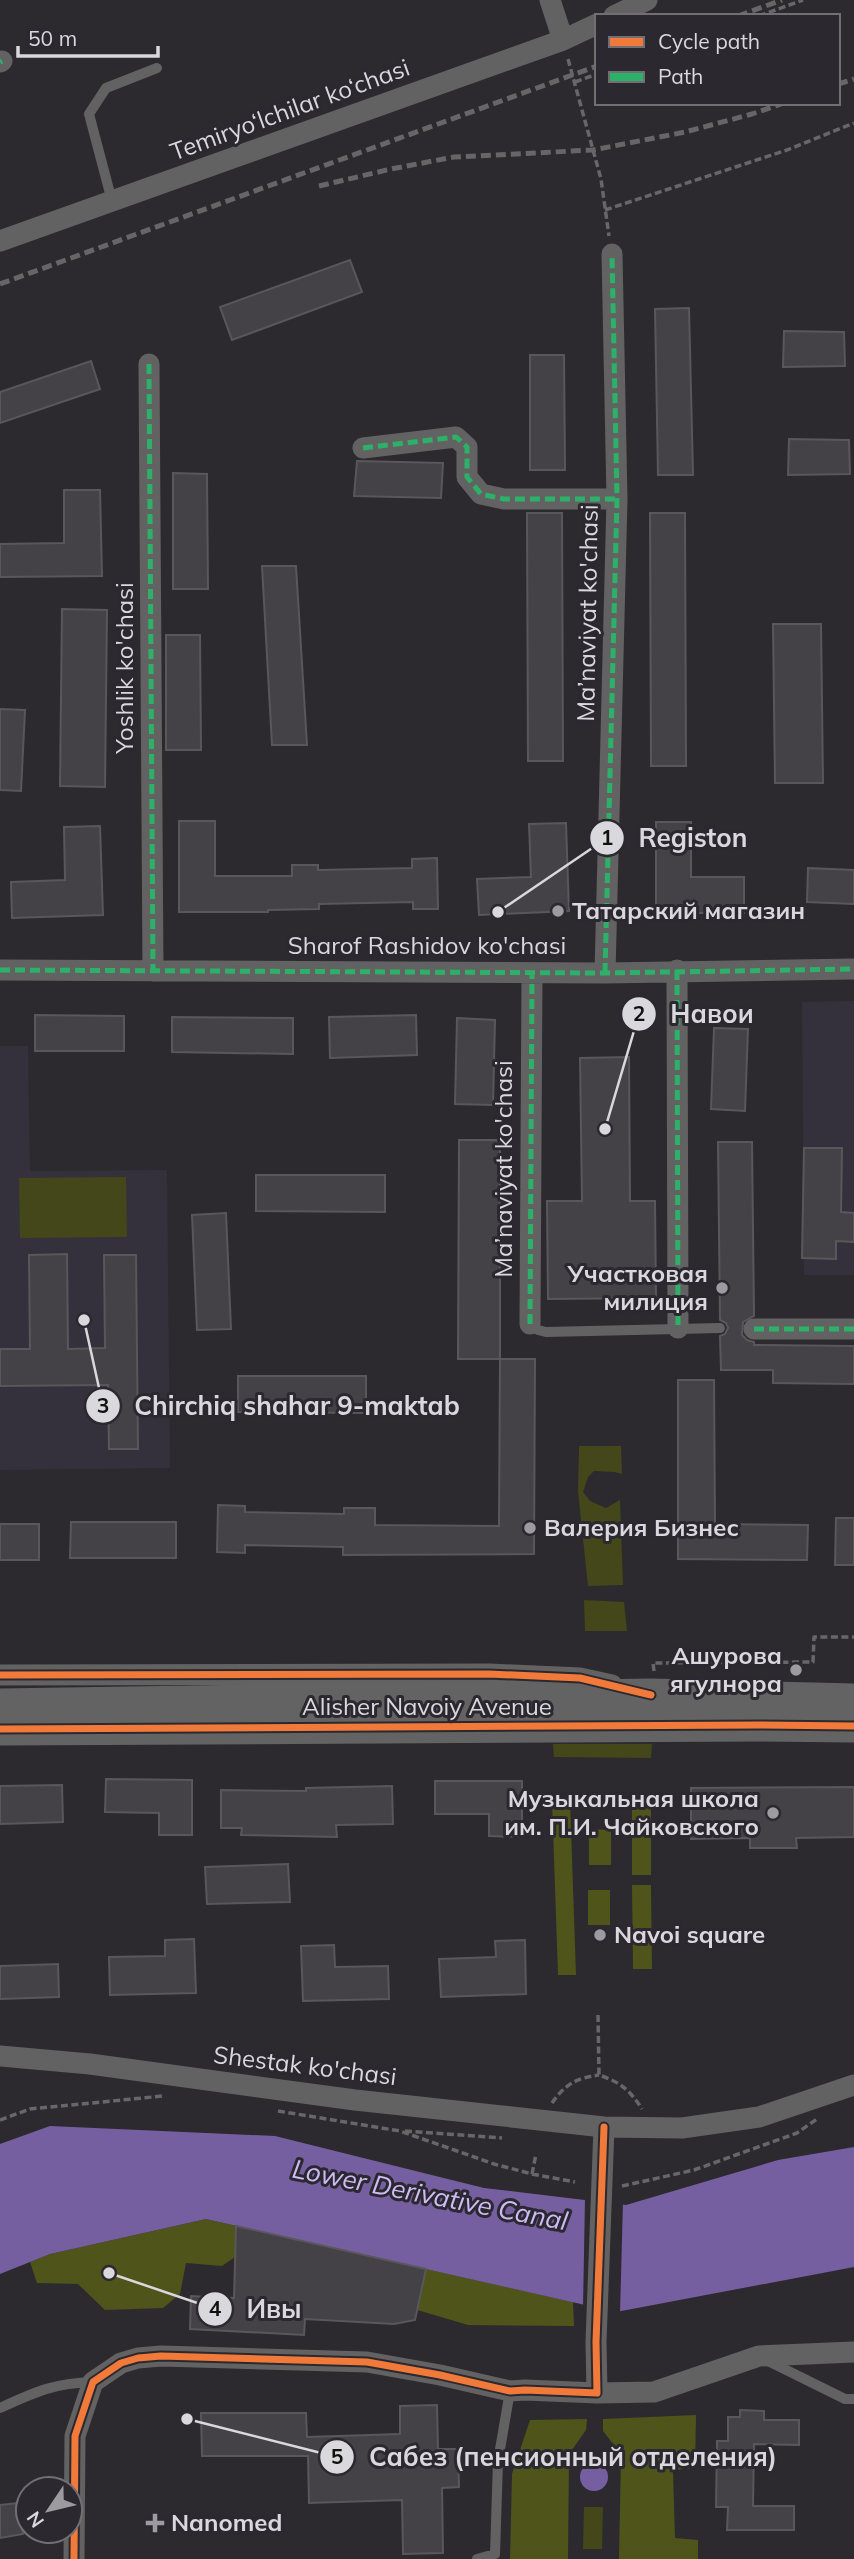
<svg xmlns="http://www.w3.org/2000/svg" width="854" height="2559" font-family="Mulish,sans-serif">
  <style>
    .built { fill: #34313c }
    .green { fill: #434719 }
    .forest { fill: #4f541b }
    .water { fill: #765fa1 }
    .pier { fill: #2c2a2e }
    .building { fill: #444246; stroke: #59575b; stroke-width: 2 }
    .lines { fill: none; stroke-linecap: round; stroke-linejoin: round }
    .path { stroke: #686668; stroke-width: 3.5; stroke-dasharray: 7 3.5; stroke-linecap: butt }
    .lane { stroke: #636263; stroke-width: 10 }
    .street { stroke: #636263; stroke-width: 21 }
    .primary { stroke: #636364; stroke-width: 33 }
    .rail { stroke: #676667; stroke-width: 5; stroke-dasharray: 10 5; stroke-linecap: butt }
    .quiet { stroke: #2db169; stroke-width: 5; stroke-dasharray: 10 5; stroke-linecap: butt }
    .cycleway-casing { stroke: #2b292f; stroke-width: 11 }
    .cycleway { stroke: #f17a3a; stroke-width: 7 }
    .poi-dot { fill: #9c9b9f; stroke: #2b292f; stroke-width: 2.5 }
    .labels { text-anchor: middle; stroke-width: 6; stroke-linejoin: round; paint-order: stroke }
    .street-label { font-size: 24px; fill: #d9d8dc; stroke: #2b292f }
    .poi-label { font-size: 24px; font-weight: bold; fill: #d9d8dc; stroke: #2b292f; text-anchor: start }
    .water-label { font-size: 26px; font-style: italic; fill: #cebbf7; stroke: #2b292f }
    .leader { fill: none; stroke: #d9d8dc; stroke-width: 2.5 }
    .callout-dot { fill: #d9d8dc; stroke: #2b292f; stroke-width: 2.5 }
    .mark-label { font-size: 21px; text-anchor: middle; font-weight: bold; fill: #111 }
    .callout-label { font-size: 26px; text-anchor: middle; font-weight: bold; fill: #d9d8dc; stroke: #2b292f; stroke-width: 6; stroke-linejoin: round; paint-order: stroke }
  </style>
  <rect width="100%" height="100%" fill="#2c2a2e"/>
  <path class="built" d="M854,1001V1275H804L802,1002Z
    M0,1046H28L30,1171L167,1170L170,1468L0,1470Z"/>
  <path class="green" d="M126,1177L127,1237L20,1238L19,1178Z
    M579,1446H621L622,1474L615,1472L594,1471L588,1477L583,1492L590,1501L606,1508L620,1500L623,1585L588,1586L578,1491Z
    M584,1600L624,1602L627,1631H585Z
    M553,1744H652L651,1758L554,1757Z
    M584,2507H603L602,2549H583Z"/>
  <path class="forest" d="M632,1794L651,1795V1875H632Z
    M552,1800H570L576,1975H558Z
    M589,1829L611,1830V1865H589Z
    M632,1885H651L652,1969H633Z
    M588,1890H610V1925H588Z
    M206,2219L573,2302L574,2326L468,2325L306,2277L248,2248L222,2266L186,2263L180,2294L163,2308L105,2310L78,2284L37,2283L30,2262L50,2254Z
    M696,2415L695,2468L673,2470L675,2538L698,2540V2559H619L621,2454L603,2431V2419Z
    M587,2419L586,2430L569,2454L568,2559H510L512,2474L530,2420Z"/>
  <path class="water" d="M50,2126L275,2136L484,2188L626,2205L778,2160L854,2147V2267L616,2312L206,2219L50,2254L0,2274V2144Z
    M580 2477a14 14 0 1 1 28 0a14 14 0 1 1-28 0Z"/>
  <path class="pier" d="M585,2197L623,2201L620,2314L583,2308Z"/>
  <path class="building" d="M350,260L362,292L232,340L220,307Z
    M689,308L693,475H658L655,309Z
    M784,331L844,332L845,366L783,367Z
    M530,355H564L565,470H530Z
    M91,361L100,389L0,423V392Z
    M789,439L849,440L850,474L788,475Z
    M357,461L443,463L441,498L354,496Z
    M173,473L207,474L208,589H173Z
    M64,490H100L102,576L0,577V544L64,543Z
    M527,513H562L563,761H528Z
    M650,513H685L686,766H651Z
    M262,566H296L307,745H272Z
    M62,609L107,610L105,787L60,786Z
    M773,624H821L823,783H775Z
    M166,635H200L201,750H166Z
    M0,709L25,710L21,791L0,790Z
    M179,821H215V876H292V865H318V870L412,868V859L437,858L438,909H413V902L319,904V909L268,910V912H179Z
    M656,822H691V877H744V913H656Z
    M566,823L569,911L479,915L477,879L531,877L529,824Z
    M100,826L103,915L12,918L11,882L65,880L64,827Z
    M808,868L854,870V904L807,902Z
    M35,1015L124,1016V1051H35Z
    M416,1015L417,1055L330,1058L329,1017Z
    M172,1017L293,1018V1054L172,1052Z
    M457,1018L495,1020L493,1105L455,1104Z
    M714,1028L748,1029L745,1111L711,1109Z
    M629,1057L630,1201H655L656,1298L548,1299L547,1201H582L580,1058Z
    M459,1140H500V1359H458Z
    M718,1142H752L754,1316L743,1322L742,1335L747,1340L754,1342V1345L854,1346V1384L773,1383V1370H721L720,1336L725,1334L728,1328L726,1323L720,1320Z
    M804,1148H842L841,1212L854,1213V1242L836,1241V1259L802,1258Z
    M256,1175H385V1212L256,1211Z
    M226,1213L231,1329L197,1330L192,1215Z
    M67,1254L68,1349L105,1348L104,1255H136L138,1449H109L108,1385L0,1386V1349H30L29,1255Z
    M500,1359H535L534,1554L343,1555V1547L245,1545V1553L217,1552L218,1505L245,1506V1512L344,1514V1508H375V1525L499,1526Z
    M238,1376H366V1413L238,1412Z
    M678,1380H714L715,1524L808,1525L807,1560L678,1559Z
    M836,1518H854V1565H835Z
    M71,1522H176V1558H70Z
    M0,1524H39V1560H0Z
    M106,1779L192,1780V1835H159V1813L105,1812Z
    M435,1781H522V1837L489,1836V1814H435Z
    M62,1785L63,1822L0,1824V1786Z
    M392,1786L393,1824L336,1825L337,1837L241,1835L242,1828H221V1790L306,1791V1788Z
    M854,1787V1837L796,1838L797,1848H750V1838L691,1839V1788Z
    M288,1864L290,1902L207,1904L205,1867Z
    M194,1939L196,1993L110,1995L109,1957L165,1956V1940Z
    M525,1940L526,1994L441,1997L439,1959L496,1957L495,1941Z
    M334,1945L335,1967L388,1966L389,1999L303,2001L301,1946Z
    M58,1964L59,1997L0,1999V1966Z
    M236,2226L426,2269L415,2320L394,2324L305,2319L304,2335L190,2329L191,2296L234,2298Z
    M437,2405L438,2449H458L459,2487L442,2488L443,2553L403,2554L402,2500L309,2503L308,2456H202L201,2413H306L307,2437L400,2434V2406Z
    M740,2410L764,2411V2420H799V2445L754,2444L753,2506H794V2530H727L728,2507H716L717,2441H728V2417H740Z
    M18,2503L23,2534L0,2538V2505Z"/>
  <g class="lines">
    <path class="path" d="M759,16L803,0
      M568,59L601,179L609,236
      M575,82L597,74
      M605,210L787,150L854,123
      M654,1671L653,1663L813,1662L814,1637H854
      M598,2015L599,2075C620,2082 630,2090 642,2109
      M552,2103C565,2084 577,2078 599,2075
      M278,2111L400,2131L494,2164L532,2174L575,2182
      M0,2120L30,2109L163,2096
      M405,2131L502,2138
      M532,2174L536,2154
      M622,2186L694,2170L797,2133L817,2119"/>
    <path class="lane" d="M112,201L89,114L106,88L157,68
      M530,1324L538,1330L546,1332L720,1328
      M768,2361L845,2399H854
      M0,2408C35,2392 54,2383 93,2382
      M477,2559L495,2554L498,2461L510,2391"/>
    <path class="street" d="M550,0L563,40
      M614,16L647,0
      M0,62L2,61
      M0,241L563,40L597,24
      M149,364L153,971
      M363,448L456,437L467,447V477L481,494L504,499H617
      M0,970L605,973L854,969
      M677,970L678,1328
      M605,973L617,499L612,254
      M530,1324L532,973
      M754,1329H854
      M0,1675L489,1674L580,1678L612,1685
      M0,2056L90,2064L355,2100L604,2127L682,2128L759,2117L854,2085
      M597,2393L654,2392L759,2356L854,2352
      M74,2559L75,2436L93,2382L121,2363L138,2358L161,2356L367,2362L440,2375L510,2391L525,2390L597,2393L596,2342L604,2127"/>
    <path class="primary" d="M0,1705L651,1695L854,1700
      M0,1729L762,1725L854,1726"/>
    <path class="rail" d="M738,16L782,0
      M838,84L854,79
      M319,186L391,169L454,157L593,150L685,132L752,114L784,103
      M0,284L597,66"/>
    <path class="quiet" d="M0,62L2,61
      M149,364L153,971
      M363,448L456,437L467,447V477L481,494L504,499H617
      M0,970L605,973L854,969
      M677,970L678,1328
      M605,973L617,499L612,254
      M530,1324L532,973
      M754,1329H854"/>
    <g class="cycleway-casing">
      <path id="cycleway" d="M0,1675L489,1674L580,1678L651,1695
        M0,1729L762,1725L854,1726
        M74,2559L75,2436L93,2382L121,2363L138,2358L161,2356L367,2362L440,2375L510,2391L525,2390L597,2393L596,2342L604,2127"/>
    </g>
    <use href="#cycleway" class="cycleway"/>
  </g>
  <g class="poi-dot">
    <circle cx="558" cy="911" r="7"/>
    <circle cx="722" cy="1288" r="7"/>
    <circle cx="530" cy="1528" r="7"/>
    <circle cx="796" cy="1670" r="7"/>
    <circle cx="773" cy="1813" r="7"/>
    <circle cx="600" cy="1935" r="7"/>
    <path d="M151.5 2512.5h7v7h7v7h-7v7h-7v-7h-7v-7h7z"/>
  </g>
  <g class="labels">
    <g class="street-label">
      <text transform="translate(290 110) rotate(-20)" y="8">Temiryo‘lchilar ko‘chasi</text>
      <text transform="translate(588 613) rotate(-89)" y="8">Ma’naviyat ko'chasi</text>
      <text transform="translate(125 668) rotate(-90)" y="8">Yoshlik ko'chasi</text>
      <text x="427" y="954">Sharof Rashidov ko'chasi</text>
      <text transform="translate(504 1169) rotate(-90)" y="8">Ma’naviyat ko'chasi</text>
      <text x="427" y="1715">Alisher Navoiy Avenue</text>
      <text transform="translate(305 2066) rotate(7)" y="8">Shestak ko'chasi</text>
    </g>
    <g class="poi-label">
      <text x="572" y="919">Татарский магазин</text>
      <text x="708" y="1282" text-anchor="end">Участковая<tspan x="708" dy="28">милиция</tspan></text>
      <text x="544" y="1536">Валерия Бизнес</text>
      <text x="782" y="1664" text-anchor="end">Ашурова<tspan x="782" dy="28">ягулнора</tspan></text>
      <text x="759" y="1807" text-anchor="end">Музыкальная школа<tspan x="759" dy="28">им. П.И. Чайковского</tspan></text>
      <text x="614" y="1943">Navoi square</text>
      <text x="171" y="2531">Nanomed</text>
    </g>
    <g class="water-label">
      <text transform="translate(430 2195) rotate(11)" y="9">Lower Derivative Canal</text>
    </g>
  </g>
  <path class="leader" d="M498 912L607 838M605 1129L639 1014M84 1320L103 1406M109 2273L215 2309M187 2419L337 2457"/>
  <g class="callout-dot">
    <circle cx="498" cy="912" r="7"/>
    <circle cx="605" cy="1129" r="7"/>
    <circle cx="84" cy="1320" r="7"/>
    <circle cx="109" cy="2273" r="7"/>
    <circle cx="187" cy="2419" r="7"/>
    <circle cx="607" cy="838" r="18"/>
    <circle cx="639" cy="1014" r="18"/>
    <circle cx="103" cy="1406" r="18"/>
    <circle cx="215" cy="2309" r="18"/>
    <circle cx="337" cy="2457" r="18"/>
  </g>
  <g class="mark-label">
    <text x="607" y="845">1</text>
    <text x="639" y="1021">2</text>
    <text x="103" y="1413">3</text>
    <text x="215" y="2316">4</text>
    <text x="337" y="2464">5</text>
  </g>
  <g class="callout-label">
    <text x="693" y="847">Registon</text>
    <text x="712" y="1023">Навои</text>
    <text x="297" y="1415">Chirchiq shahar 9-maktab</text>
    <text x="274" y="2318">Ивы</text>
    <text x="573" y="2466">Сабез (пенсионный отделения)</text>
  </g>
  <rect x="595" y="14" width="245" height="91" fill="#2b292f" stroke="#716f74" stroke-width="2"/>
  <rect x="609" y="37" width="35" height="10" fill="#f17a3a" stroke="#716f74" stroke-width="2"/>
  <text x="658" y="49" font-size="21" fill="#d9d8dc">Cycle path</text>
  <rect x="609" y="72" width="35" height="10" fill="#2db169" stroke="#716f74" stroke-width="2"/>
  <text x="658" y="84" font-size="21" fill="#d9d8dc">Path</text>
  <g transform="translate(49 2510) rotate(235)"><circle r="33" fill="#2b292f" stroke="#716f74" stroke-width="2"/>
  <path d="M0-5L12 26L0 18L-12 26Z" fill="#9c9b9f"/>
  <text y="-10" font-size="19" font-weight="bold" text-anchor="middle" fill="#d9d8dc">N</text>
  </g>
  <path d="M18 46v10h140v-10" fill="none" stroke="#d9d8dc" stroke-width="3.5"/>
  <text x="28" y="46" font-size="21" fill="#d9d8dc" stroke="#2b292f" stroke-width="5" paint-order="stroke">50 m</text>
</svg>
